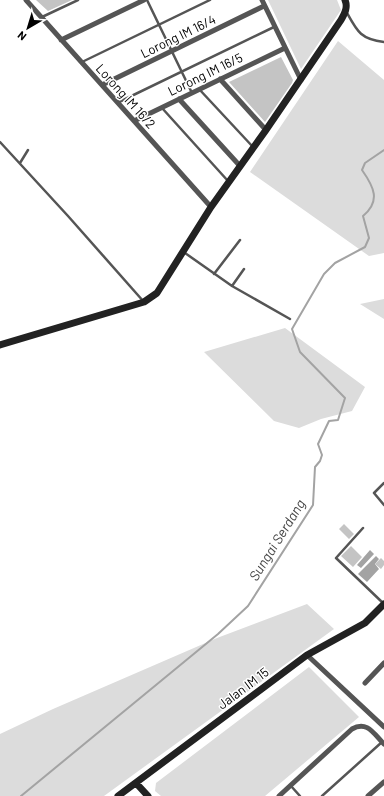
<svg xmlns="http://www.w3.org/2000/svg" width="384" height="796" font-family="Barlow,sans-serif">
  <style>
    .green { fill: #dcdcdc }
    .water { fill: #a3a3a3 }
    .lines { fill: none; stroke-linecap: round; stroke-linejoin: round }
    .stream { stroke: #a3a3a3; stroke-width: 2 }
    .building { fill: #c4c4c4 }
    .lane { stroke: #555; stroke-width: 2.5 }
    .street { stroke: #555; stroke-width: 5 }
    .secondary { stroke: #222; stroke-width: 7 }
    .labels { text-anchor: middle; stroke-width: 3; stroke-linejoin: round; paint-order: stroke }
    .street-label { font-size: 13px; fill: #000; stroke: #fff }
    .water-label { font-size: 14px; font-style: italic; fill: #444; stroke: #fff }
  </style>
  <rect width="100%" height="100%" fill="#fff"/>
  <path class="green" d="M268,0H337L341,10L301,69Z
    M338,41L384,80V253L369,256L250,172Z
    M384,299V319L360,304Z
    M285,328L365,387L352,411L321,419L299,428L274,421L204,352Z
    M307,604L334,629L104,796H0V734L53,709L217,638Z
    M309,667L359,717L265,796H161L155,791L156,783Z"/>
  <path class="water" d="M370,550L374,554L361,568L357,565Z
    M376,556L379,559L375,564L379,569L367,582L358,574Z"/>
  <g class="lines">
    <path class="stream" d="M21,796L218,634L248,606L313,505L315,467L320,461L322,455L318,444L329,421L338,420L345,398L300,352L292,329L324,274L335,263L365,247L369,238L363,216C381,201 374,187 362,170L365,163L384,150"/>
  </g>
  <path class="building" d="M36,0H72L48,11Z
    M281,57L293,80L292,83L265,122L229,82Z
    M344,524L354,534L349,539L339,529Z
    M351,546L362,557L353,567L341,556Z
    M381,558L384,561V565L381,569L375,564Z"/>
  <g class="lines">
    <path class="lane" d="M147,0L192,93
      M346,11C357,31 360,39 384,42
      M42,17L78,0
      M82,62L210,0
      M199,89L253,147
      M119,102L274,27
      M162,108L228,181
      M0,142L68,216L144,302
      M20,163L28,150
      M185,253L232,286L290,319
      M214,274L240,240
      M232,286L244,269
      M384,483L374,493L384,505
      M363,528L336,558L383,603
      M291,786L300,796
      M322,796L382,742"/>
    <path class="street" d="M26,0L211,207
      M262,0L301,80
      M61,40L144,0
      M220,79L266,130
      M102,85L264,6
      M179,99L240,166
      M134,121L285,48
      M307,655L384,727
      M365,683L384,663
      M279,796L352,729C367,720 374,734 384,744
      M368,796L384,782"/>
    <path class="secondary" d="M0,345L144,302L157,293L211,207L266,130L341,20C345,13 348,7 345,0
      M136,783L148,796
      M118,796L307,655L365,623L384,604"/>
  </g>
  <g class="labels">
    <g class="street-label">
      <text transform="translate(178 36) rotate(-26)" y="5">Lorong IM 16/4</text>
      <text transform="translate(205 74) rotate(-26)" y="5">Lorong IM 16/5</text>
      <text transform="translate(126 96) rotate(48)" y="5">Lorong IM 16/2</text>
      <text transform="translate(243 688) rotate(-37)" y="5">Jalan IM 15</text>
    </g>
    <g class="water-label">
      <text transform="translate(277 540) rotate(-58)" y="5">Sungai Serdang</text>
    </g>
  </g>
  <g transform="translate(28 28) rotate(218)" stroke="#ffffff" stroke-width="3" paint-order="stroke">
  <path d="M0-3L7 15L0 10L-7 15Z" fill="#000000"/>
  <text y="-6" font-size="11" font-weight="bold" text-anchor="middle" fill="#000000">N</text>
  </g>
</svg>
